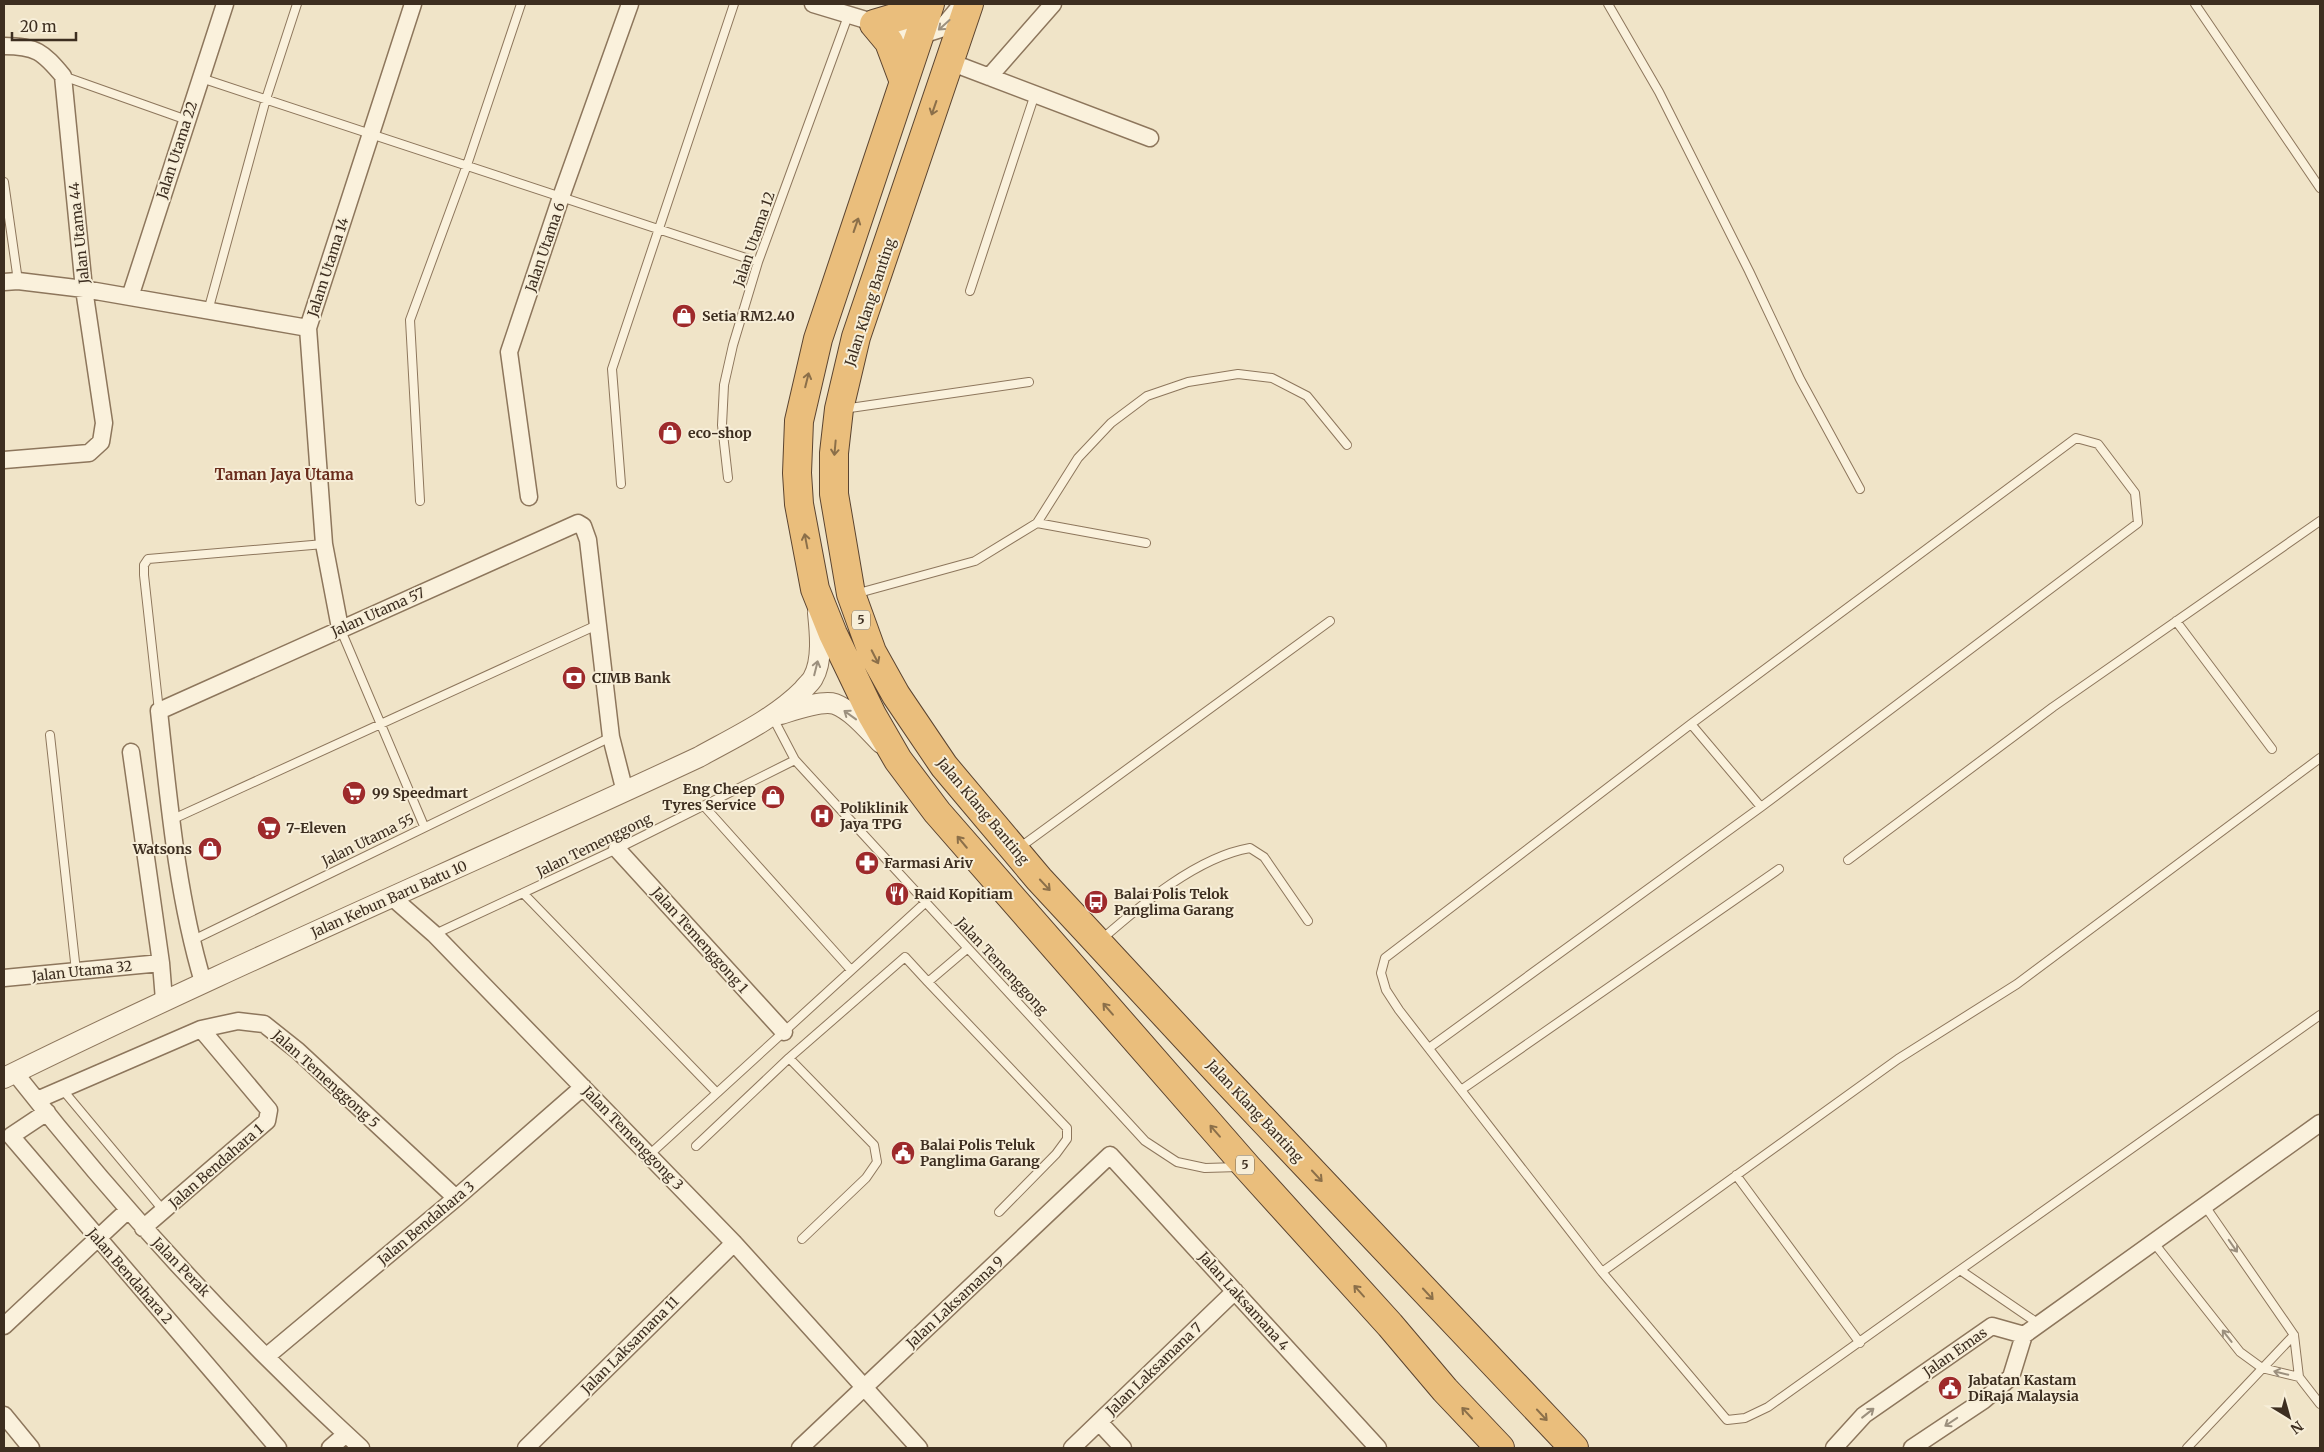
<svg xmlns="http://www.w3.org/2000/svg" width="2324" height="1452" font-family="Merriweather,serif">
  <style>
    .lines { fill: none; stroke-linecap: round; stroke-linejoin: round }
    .service-casing { stroke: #8d765c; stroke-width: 10 }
    .minor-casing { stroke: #8d765c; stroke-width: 19 }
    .tertiary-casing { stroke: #8d765c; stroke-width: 22 }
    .trunk-casing { stroke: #5b4430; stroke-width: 30 }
    .service { stroke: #faf1dc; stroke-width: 8 }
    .minor { stroke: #faf1dc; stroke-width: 16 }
    .tertiary { stroke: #faf1dc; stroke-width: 20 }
    .trunk { stroke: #eabe7c; stroke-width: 28 }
    .oneway { stroke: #9c907e }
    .oneway2 { stroke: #8b6f49 }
    .labels { text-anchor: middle; stroke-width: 4; stroke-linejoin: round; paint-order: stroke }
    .shield { fill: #f7eed8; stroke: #756857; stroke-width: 1 }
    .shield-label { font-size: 12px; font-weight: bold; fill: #3d2e20 }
    .street-label { font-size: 14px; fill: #3d2e20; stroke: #f7eed8 }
    .poi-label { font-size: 14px; font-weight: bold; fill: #3d2e20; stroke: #f7eed8; text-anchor: start }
    .neighbourhood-label { font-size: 15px; font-weight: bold; fill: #6b2e1e; stroke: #f7eed8 }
  </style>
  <rect width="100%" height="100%" fill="#f0e4c8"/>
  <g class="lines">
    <g class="service-casing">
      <path id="service" d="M1608,4L1659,92L1749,271L1800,379L1860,489
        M2195,4L2320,188
        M63,76L187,120
        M201,78L758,262
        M4,182L18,281
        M970,291L1035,94
        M208,311L266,99L297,4
        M843,409L1029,382
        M728,478L722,425L724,385L733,345L758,262L848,16
        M621,484L612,369L734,4
        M420,501L410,320L467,165L521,4
        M1037,523L1078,458L1111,423L1147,396L1188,382L1238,374L1272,378L1307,396L1347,445
        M855,594L975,561L1037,523L1146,543
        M2176,621L2272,749
        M340,628L424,826
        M159,711L144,575V565L148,559L324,544
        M772,716L795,760L1145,1141L1177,1162L1205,1168L1239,1167
        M1691,724L1761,807
        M50,735L76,971
        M704,806L851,970
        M171,820L597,625
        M1019,848L1330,621
        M1848,860L2053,707L2320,521
        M523,893L717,1093
        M435,934L617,849L795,760
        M1102,939C1141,905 1197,857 1250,848L1264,857L1308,921
        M191,941L611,737
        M928,982L1067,1128V1139L1056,1154L999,1212
        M1429,1048L1761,807L2138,523L2135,493L2098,444L2076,438L1691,724L1385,958L1381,973L1386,990L1399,1010L1602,1272L1727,1420L1745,1418L1768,1407L1960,1270L2039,1324
        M789,1058L874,1145L877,1162L866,1178L802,1239
        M62,1089L163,1210
        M1461,1090L1779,869
        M696,1146L789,1058L905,957L928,982L968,948
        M649,1155L926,902
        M1736,1175L1860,1343
        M2205,1206L2294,1335L2299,1377L2320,1404
        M2154,1243L2240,1352L2262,1368L2299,1377
        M1960,1270L2320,1015
        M1602,1272L1898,1059L2017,984L2320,758
        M2187,1448L2294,1335"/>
    </g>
    <g class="minor-casing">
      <path id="minor" d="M813,4L919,36L941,29L962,4
        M4,46C36,46 43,52 63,76L84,289L104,423L101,442L89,453L4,460
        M950,62L1150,138
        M989,77L1053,4
        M4,282L18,281L84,289L308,328
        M130,297L225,4
        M529,497L509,352L561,197L630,4
        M340,628L324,544L308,328L413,4
        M131,752L161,963L164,1000
        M617,849L784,1032
        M393,898L434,934L734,1243L919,1448
        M4,978L161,963
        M203,982C177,895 169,802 159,711L578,523L583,526L588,540L611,737L625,792
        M15,1073C120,1207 236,1333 361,1448
        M37,1100L201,1029L238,1021L264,1024L298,1051L456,1198
        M47,1112L11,1136L278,1448
        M143,1228L267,1121L269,1110L201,1029
        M4,1326L128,1210
        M2024,1335L2320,1123
        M267,1356L456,1198L583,1087
        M4,1415L31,1448
        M1099,1422L1123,1448
        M330,1448L346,1434
        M526,1448L734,1243
        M800,1448L1110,1155L1378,1448
        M1072,1448L1235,1291
        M1834,1448L1864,1415L1992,1326L2024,1335
        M1912,1448L1984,1400L2011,1377L2024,1335"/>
    </g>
    <g class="tertiary-casing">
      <path id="tertiary" d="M781,714C794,710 822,700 835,704C853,711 868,730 881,743
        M4,1078C233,965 468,865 699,757C735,737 774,719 803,690C806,686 811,682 813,678C823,661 820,632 818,613"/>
    </g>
    <g class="trunk-casing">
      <path id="trunk" d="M930,4L818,339L799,421L797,473L799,504L815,589L833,634L872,715L898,760L937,812L1247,1167L1390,1325L1445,1390L1500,1448
        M969,4L856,337L839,409L834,453V494L851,594L872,652L896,695L944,766L1039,879L1218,1072L1574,1448
        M904,82L889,42L874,24L901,16L916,4"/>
    </g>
    <use href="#service" class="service"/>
    <use href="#minor" class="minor"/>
    <use href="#tertiary" class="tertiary"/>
    <use href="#trunk" class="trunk"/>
  </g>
  <defs><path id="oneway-shaft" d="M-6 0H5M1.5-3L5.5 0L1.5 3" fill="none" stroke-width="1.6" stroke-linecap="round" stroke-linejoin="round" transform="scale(1.25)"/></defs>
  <g class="oneway">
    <use href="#oneway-shaft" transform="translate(944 25) rotate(138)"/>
    <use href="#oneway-shaft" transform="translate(816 668) rotate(-76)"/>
    <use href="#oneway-shaft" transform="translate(850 715) rotate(-144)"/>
    <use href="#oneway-shaft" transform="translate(2233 1246) rotate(55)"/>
    <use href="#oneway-shaft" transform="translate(2227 1336) rotate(-128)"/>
    <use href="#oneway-shaft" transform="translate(2281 1373) rotate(-166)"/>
    <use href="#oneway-shaft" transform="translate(1868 1413) rotate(-38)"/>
    <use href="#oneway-shaft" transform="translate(1951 1422) rotate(146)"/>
  </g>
  <g class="oneway2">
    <use href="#oneway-shaft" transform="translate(934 108) rotate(109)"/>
    <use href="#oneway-shaft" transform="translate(856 225) rotate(-71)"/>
    <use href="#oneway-shaft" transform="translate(807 380) rotate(-76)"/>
    <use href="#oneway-shaft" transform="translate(835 448) rotate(95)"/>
    <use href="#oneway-shaft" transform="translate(806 541) rotate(-101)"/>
    <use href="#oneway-shaft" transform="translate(875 657) rotate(63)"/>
    <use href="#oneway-shaft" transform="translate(962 842) rotate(-130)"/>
    <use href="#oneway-shaft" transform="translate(1045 885) rotate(47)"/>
    <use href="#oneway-shaft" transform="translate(1108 1009) rotate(-131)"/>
    <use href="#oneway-shaft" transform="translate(1215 1131) rotate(-131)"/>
    <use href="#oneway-shaft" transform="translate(1317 1176) rotate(47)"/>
    <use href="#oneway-shaft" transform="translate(1359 1291) rotate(-132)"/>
    <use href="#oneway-shaft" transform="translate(1428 1294) rotate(47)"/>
    <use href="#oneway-shaft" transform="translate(1467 1413) rotate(-133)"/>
    <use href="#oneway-shaft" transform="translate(1542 1415) rotate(47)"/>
  </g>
  <defs>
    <g id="shop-disc" transform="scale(1.25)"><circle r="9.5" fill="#9e2a2b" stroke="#f7eed8"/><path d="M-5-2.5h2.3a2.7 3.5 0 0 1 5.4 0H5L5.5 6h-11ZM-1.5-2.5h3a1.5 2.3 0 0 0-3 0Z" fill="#fff"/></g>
    <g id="bank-disc" transform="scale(1.25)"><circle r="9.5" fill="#9e2a2b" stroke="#f7eed8"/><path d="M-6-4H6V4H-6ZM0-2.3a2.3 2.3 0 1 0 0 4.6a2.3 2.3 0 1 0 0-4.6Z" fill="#fff"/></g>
    <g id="supermarket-disc" transform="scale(1.25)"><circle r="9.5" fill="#9e2a2b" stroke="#f7eed8"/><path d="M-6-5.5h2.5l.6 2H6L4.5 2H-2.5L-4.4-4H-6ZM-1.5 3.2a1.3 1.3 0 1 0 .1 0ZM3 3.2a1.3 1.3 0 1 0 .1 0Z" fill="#fff"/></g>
    <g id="hospital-disc" transform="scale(1.25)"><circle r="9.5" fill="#9e2a2b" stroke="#f7eed8"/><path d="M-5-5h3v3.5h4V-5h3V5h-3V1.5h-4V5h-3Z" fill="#fff"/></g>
    <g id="pharmacy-disc" transform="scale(1.25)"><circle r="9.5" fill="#9e2a2b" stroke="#f7eed8"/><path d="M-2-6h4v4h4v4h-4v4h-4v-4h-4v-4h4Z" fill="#fff"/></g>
    <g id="restaurant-disc" transform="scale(1.25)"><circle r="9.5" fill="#9e2a2b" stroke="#f7eed8"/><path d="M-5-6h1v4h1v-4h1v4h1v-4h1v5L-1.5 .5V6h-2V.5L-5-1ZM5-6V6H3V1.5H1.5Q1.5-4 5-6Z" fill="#fff"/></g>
    <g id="bus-disc" transform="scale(1.25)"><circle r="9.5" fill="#9e2a2b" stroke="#f7eed8"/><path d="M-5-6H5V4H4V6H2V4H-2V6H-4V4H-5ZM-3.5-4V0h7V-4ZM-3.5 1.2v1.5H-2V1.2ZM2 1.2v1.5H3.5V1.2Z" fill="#fff"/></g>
    <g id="civic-disc" transform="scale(1.25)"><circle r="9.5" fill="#9e2a2b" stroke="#f7eed8"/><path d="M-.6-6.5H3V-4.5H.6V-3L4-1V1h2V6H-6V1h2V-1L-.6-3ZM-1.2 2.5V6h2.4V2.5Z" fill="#fff"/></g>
  </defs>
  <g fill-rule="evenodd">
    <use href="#shop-disc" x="684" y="316"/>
    <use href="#shop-disc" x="670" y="433"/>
    <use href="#bank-disc" x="574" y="678"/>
    <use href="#supermarket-disc" x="354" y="793"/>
    <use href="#shop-disc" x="773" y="797"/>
    <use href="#hospital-disc" x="822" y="816"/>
    <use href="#supermarket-disc" x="269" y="828"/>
    <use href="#shop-disc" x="210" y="849"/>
    <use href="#pharmacy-disc" x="867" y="863"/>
    <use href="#restaurant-disc" x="897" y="894"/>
    <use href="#bus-disc" x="1096" y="902"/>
    <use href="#civic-disc" x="903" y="1153"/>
    <use href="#civic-disc" x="1950" y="1388"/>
  </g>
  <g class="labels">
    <g class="shield">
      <rect x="852" y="610.5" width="18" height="19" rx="4"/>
      <rect x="1236" y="1155.5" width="18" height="19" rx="4"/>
    </g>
    <g class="shield-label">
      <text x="861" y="624">5</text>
      <text x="1245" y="1169">5</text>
    </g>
    <g class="street-label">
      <text transform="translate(177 150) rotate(-72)" y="5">Jalan Utama 22</text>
      <text transform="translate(79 233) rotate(-96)" y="5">Jalan Utama 44</text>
      <text transform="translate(754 239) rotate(-71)" y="5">Jalan Utama 12</text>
      <text transform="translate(545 247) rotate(-71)" y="5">Jalan Utama 6</text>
      <text transform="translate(328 267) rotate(-72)" y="5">Jalam Utama 14</text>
      <text transform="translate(870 302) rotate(-72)" y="5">Jalan Klang Banting</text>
      <text transform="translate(378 612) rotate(-24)" y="5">Jalan Utama 57</text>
      <text transform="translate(983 811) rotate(50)" y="5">Jalan Klang Banting</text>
      <text transform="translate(368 840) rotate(-26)" y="5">Jalan Utama 55</text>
      <text transform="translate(594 845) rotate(-26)" y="5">Jalan Temenggong</text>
      <text transform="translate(389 899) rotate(-24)" y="5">Jalan Kebun Baru Batu 10</text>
      <text transform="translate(700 940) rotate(48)" y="5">Jalan Temenggong 1</text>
      <text transform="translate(1002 966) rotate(47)" y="5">Jalan Temenggong</text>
      <text transform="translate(82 971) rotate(-6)" y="5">Jalan Utama 32</text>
      <text transform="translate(326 1079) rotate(42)" y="5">Jalan Temenggong 5</text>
      <text transform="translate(1255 1111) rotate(47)" y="5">Jalan Klang Banting</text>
      <text transform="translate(633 1138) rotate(46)" y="5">Jalan Temenggong 3</text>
      <text transform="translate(216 1166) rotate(-41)" y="5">Jalan Bendahara 1</text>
      <text transform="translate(426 1223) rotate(-40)" y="5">Jalan Bendahara 3</text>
      <text transform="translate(181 1267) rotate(46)" y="5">Jalan Perak</text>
      <text transform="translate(130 1276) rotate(49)" y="5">Jalan Bendahara 2</text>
      <text transform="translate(1244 1301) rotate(48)" y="5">Jalan Laksamana 4</text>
      <text transform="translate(955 1302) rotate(-43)" y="5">Jalan Laksamana 9</text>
      <text transform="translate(630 1345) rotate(-45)" y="5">Jalan Laksamana 11</text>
      <text transform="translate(1955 1352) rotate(-35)" y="5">Jalan Emas</text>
      <text transform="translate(1154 1369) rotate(-44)" y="5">Jalan Laksamana 7</text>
    </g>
    <g class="poi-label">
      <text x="702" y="321">Setia RM2.40</text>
      <text x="688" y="438">eco-shop</text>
      <text x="592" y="683">CIMB Bank</text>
      <text x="756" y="794" text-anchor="end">Eng Cheep<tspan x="756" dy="16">Tyres Service</tspan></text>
      <text x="372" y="798">99 Speedmart</text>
      <text x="840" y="813">Poliklinik<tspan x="840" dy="16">Jaya TPG</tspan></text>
      <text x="286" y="833">7-Eleven</text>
      <text x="192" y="854" text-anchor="end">Watsons</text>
      <text x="884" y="868">Farmasi Ariv</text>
      <text x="914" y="899">Raid Kopitiam</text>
      <text x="1114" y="899">Balai Polis Telok<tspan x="1114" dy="16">Panglima Garang</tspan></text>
      <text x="920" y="1150">Balai Polis Teluk<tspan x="920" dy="16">Panglima Garang</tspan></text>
      <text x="1968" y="1385">Jabatan Kastam<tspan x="1968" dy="16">DiRaja Malaysia</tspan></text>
    </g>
    <g class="neighbourhood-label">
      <text x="284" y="480">Taman Jaya Utama</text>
    </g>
  </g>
  <rect width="2324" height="1452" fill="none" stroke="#3d2e20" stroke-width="10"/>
  <g transform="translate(2289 1417) rotate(143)" stroke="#f7eed8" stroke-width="4" paint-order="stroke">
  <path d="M0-4L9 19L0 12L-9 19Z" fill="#3d2e20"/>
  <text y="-8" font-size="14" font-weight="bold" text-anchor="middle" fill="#3d2e20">N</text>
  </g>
  <path d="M12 32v8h64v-8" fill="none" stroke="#3d2e20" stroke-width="2.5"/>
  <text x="20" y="32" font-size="15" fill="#3d2e20" stroke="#f7eed8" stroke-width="4" paint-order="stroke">20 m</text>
</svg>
